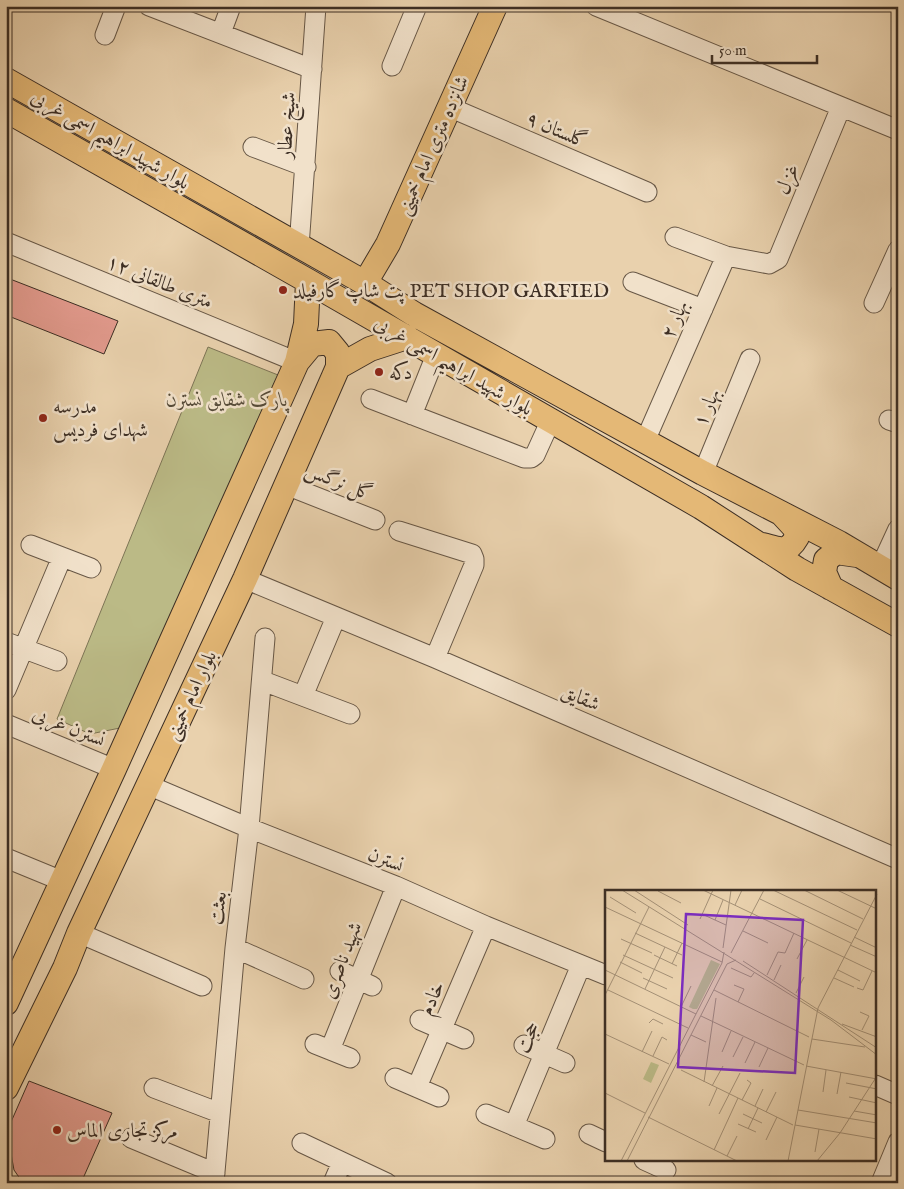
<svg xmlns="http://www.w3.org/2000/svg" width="904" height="1189" font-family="'IM FELL English',Amiri,serif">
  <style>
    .green { fill: #bbba86; stroke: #7c7455 }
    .building { fill: #e29a8d; stroke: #3c2e24 }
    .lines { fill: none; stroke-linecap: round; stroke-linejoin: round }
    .minor-casing { stroke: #675746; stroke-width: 21 }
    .major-casing { stroke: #3c2e24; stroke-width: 26 }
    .minor { stroke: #f1e1ca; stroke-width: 19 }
    .major { stroke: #e4b876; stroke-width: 24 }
    .poi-dot { fill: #8f2418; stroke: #f1e1ca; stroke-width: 2 }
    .labels { text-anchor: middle; stroke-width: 5; stroke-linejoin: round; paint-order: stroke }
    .street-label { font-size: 20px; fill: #3c2e24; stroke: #f1e1ca }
    .poi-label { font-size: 20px; fill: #3c2e24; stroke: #f1e1ca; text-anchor: start }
    .park-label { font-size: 20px; font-style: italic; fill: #554a38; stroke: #f1e1ca }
    .inset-road { fill: none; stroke: #a49076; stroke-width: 1 }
    .view { fill: #7b2cbf; fill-opacity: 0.15; stroke: #7b2cbf; stroke-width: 2.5 }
    .inset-edge { fill: none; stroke: #3c2e24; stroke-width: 2.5 }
  </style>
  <rect width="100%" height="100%" fill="#e9d1ad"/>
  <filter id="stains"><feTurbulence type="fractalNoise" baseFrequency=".004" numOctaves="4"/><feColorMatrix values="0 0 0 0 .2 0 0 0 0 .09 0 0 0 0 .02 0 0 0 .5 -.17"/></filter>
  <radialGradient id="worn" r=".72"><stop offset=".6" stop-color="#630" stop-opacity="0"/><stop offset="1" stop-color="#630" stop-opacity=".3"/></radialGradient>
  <path class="green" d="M208,347L278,375L120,728L90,734L57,719Z"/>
  <path class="building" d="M10,279L118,321L104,354L6,315V289Z
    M29,1081L112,1113L81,1183H23L14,1170L8,1137L11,1122Z"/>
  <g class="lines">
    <g class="minor-casing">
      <path id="minor" d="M149,6L312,69
        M596,6L898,130
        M221,33L231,6
        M105,35L116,6
        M392,66L417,6
        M449,107L647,192
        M253,147L306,167
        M675,237L726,256
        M6,242L297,362
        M299,247L316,6
        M633,282L703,309
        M874,303L898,250
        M371,399L524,458H531L535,455L550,422
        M412,415L436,355
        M889,420L898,423
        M645,441L726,256L769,264L778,259L841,107
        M703,473L750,359
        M286,485L375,520
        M399,531L472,554L474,559V565L435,658
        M31,545L91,568
        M880,568L898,529
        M245,579L435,658L898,859
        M6,642L57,661
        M263,681L350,714
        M6,690L62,557
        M303,696L336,617
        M6,724L114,769
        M148,785L249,828L396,886L486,926L606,975
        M6,858L62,881
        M79,933L202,986
        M235,948L304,979
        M340,971L372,986
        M420,1020L464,1039
        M315,1044L350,1058
        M524,1045L565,1063
        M330,1050L396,886
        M395,1078L439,1097
        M875,1085L898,1095
        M417,1087L486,926
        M154,1088L220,1113
        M486,1114L545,1139
        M514,1126L581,965
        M589,1134L606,1142
        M131,1138L215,1173
        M302,1143L387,1183
        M644,1160L666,1170
        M214,1183L235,948L249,828L265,638
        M333,1183L342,1162
        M881,1183L898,1142"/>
    </g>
    <g class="major-casing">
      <path id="major" d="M6,80L365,283L414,314L703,473L839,543L898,578
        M6,110L308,281L701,507L797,569L898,625
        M365,283L388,244L495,6
        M297,362L312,344L329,342L338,353V367
        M762,545C779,549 787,555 797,537L795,528L782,514
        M831,588L824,572L826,560L836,552L857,555
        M6,1003L114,769L297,362L306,324L308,281
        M6,1088L65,968L79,933L245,579L338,367L370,349L407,337"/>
    </g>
    <use href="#minor" class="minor"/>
    <use href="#major" class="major"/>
  </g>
  <g class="poi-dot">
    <circle cx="283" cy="290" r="5"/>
    <circle cx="379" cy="372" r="5"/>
    <circle cx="43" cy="418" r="5"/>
    <circle cx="57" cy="1130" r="5"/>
  </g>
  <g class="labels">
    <g class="street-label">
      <text transform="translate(286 125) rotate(-86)" y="7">شیخ عطار</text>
      <text transform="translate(557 129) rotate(23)" y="7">گلستان ۹</text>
      <text transform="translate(111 139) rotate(30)" y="7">بلوار شهید ابراهیم اسمی غربی</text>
      <text transform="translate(432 145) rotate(-66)" y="7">شانزده متری امام خمینی</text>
      <text transform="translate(787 179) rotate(-67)" y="7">غزل</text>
      <text transform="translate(160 281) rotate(22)" y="7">۱۲ متری طالقانی</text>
      <text transform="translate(674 319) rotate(-67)" y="7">بهار ۲</text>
      <text transform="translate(454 365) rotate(30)" y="7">بلوار شهید ابراهیم اسمی غربی</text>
      <text transform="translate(706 407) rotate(-67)" y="7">بهار ۱</text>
      <text transform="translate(339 481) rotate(22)" y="7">گل نرگس</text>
      <text transform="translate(190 695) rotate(-65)" y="7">بلوار امام خمینی</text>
      <text transform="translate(581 697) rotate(23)" y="7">شقایق</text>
      <text transform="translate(69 726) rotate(22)" y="7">نسترن غربی</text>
      <text transform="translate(386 859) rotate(22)" y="7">نسترن</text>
      <text transform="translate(217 908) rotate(-83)" y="7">بعثت</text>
      <text transform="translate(341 960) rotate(-69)" y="7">شهید ناصری</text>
      <text transform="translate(431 998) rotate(-67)" y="7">خادم</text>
      <text transform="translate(527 1037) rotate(-67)" y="7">حجت</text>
    </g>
    <g class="poi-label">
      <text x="293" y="297">پت شاپ گارفیلد PET SHOP GARFIED</text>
      <text x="389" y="379">دکه</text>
      <text x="53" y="413">مدرسه<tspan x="53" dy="23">شهدای فردیس</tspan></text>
      <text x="67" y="1137">مرکز تجاری الماس</text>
    </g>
    <g class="park-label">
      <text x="227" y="406">پارک شقایق نسترن</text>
    </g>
  </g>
  <g transform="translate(605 890)">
    <rect width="271" height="271" fill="#e9d1ad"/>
    <path d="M106,70L115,74L92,119H88L84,117ZM46,172L54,175L46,193L38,189Z" fill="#bbba86"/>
    <path class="inset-road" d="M17,0L226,130L272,165M29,0L83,35M98,0L272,83M168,0L252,40M199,0L258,29M232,0L272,19M53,1L76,13M5,7L31,23M155,9L246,53M130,15L137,0M0,17L117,72M99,25L121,35M95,29L108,0M110,30L118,10M138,41L163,53M30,43L77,65M249,47L272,58M16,49L47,63M245,55L272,67M118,58L126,0M126,63L159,0M18,65L68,88M49,65L72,76M192,69L202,50M138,71L272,158M15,72L37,83M67,74L77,53M126,78L146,87L149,83M0,80L91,124M233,80L255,91M162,85L173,62L180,63L189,43M38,88L62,99M229,88L249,97M169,90L176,75M129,95L139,99L133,112M252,98L258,100L267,81M40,99L60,57M3,100L83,138M109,100L204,147M191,103L199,87M0,105L44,17M76,117L86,96M255,122L264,126L257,140M96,126L199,175M44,133L48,129L58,134M237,134L272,147M0,144L64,174M86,145L101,152M207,149L260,157M37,162L47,141M117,162L126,141M48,166L57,147L62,150M128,167L138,147M140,173L150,152M201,176L272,189M154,177L163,158M76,180L188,235M99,192L111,108M241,193L272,199M107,196L118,176M218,202L221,180M0,203L40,223M232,204L236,182M244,207L272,213M137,210L146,193L142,190M104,216L112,198M150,216L158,199M193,220L272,233M249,221L272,225M161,222L171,202M114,224L135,183M138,224L157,233M43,227L132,271M133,234L151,242M190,235L272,249M143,239L153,218M161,250L172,227M109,260L133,208M210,262L214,239M122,266L132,246M16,271L117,73L119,62M22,271L122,74L131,70M183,271L213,118L272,4M212,271L235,243L272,186"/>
    <path class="view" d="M81,24L198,30L190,183L73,177Z"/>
    <rect width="271" height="271" class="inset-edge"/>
  </g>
  <rect width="904" height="1189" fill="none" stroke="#e9d1ad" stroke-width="25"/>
  <rect x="8" y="8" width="889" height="1174" fill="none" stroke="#3c2e24" stroke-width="2.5"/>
  <rect x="12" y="12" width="879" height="1164" fill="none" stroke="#3c2e24"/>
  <path d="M712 55v8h105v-8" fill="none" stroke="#3c2e24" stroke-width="2.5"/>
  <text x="719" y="55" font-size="15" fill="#3c2e24" stroke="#f1e1ca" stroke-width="4" paint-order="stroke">50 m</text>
  <rect width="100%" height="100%" filter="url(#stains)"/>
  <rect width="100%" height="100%" fill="url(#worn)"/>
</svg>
